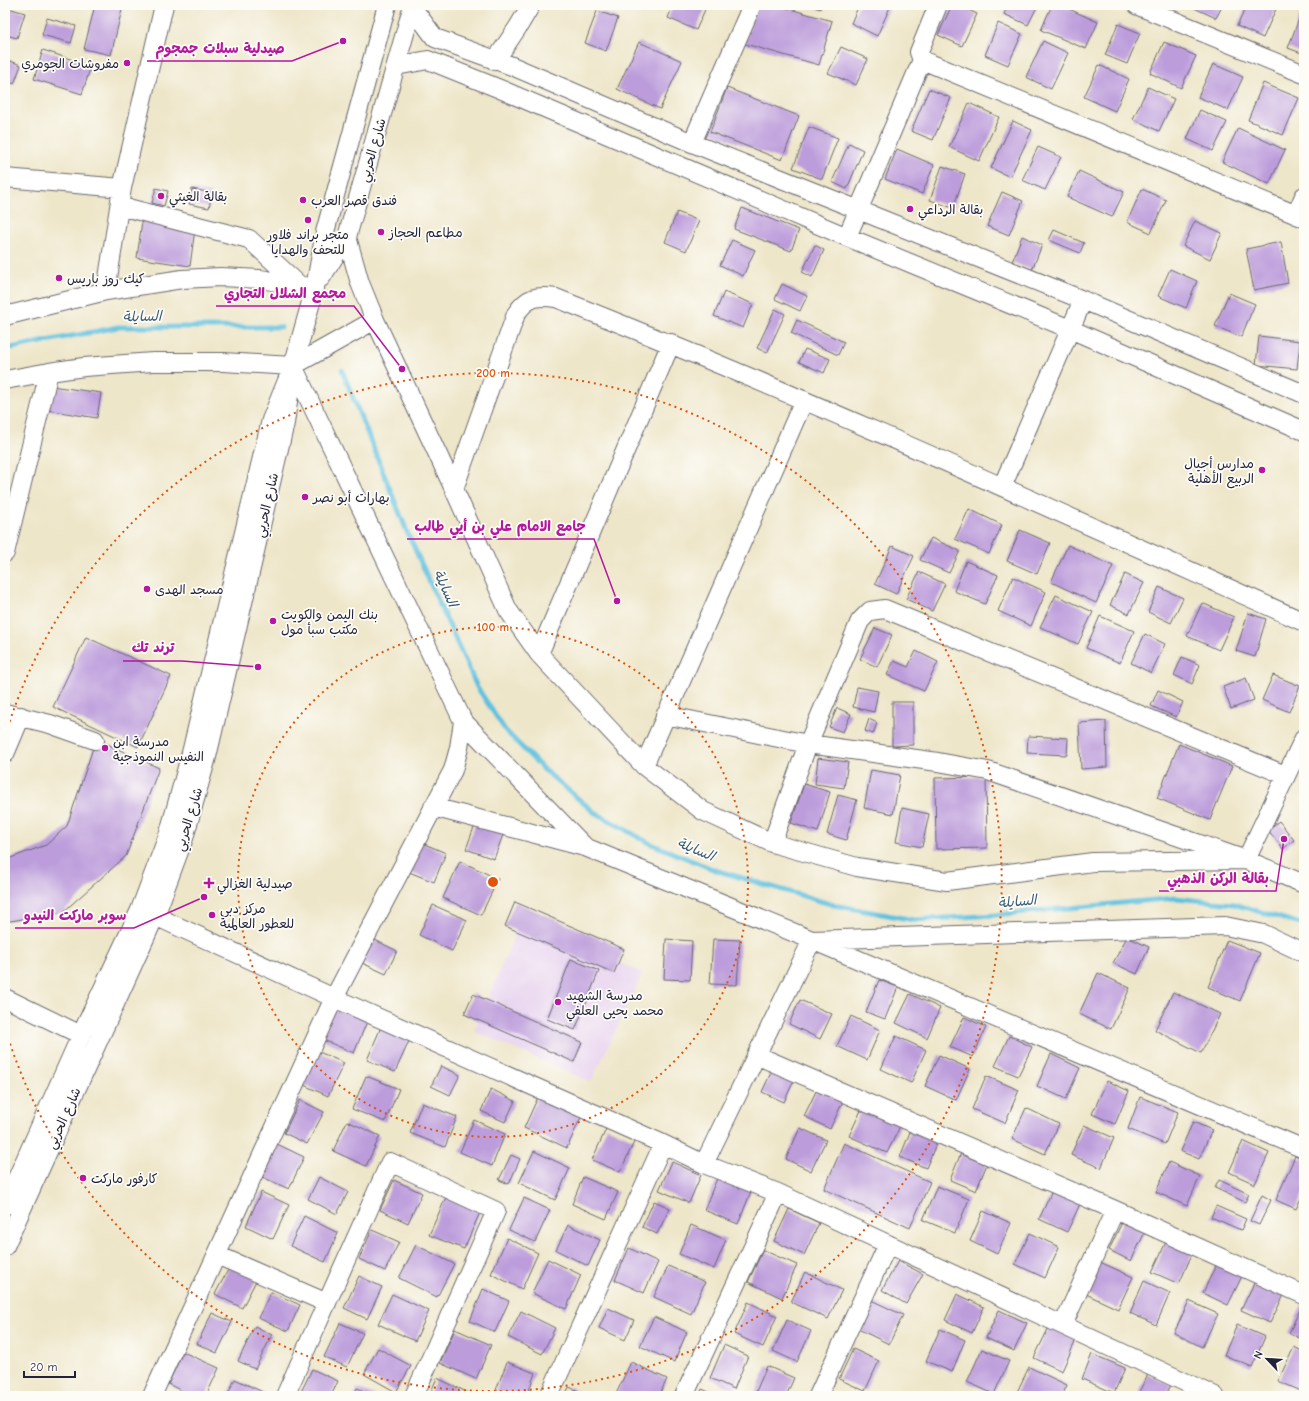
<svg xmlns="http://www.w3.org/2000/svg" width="1309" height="1401" font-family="'Comic Neue','Playpen Sans Arabic',sans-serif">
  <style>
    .built { fill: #e7d2ef }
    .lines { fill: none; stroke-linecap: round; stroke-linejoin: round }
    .stream { stroke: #60c1df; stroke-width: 5 }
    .building { fill: #bc9cdb }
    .minor-casing { stroke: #69676d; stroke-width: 20 }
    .minor { stroke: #fff; stroke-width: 18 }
    .ring { fill: none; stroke: #de560e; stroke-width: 2; stroke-dasharray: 2 4 }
    .poi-dot { fill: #b5179e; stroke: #fdfcf7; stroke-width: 1.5 }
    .labels { text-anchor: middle; stroke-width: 3.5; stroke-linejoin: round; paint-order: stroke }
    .poi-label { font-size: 13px; fill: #22223b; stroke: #fdfcf7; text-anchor: start }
    .street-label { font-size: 13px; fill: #22223b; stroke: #fdfcf7 }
    .water-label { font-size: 14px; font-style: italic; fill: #385a74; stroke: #fdfcf7 }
    .centre { fill: #de560e; stroke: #fdfcf7; stroke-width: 2 }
    .ring-label { font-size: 12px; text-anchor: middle; font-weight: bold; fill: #de560e; stroke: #fdfcf7; stroke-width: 3.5; stroke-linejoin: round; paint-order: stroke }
    .leader { fill: none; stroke: #b5179e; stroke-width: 1.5 }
    .callout-dot { fill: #b5179e; stroke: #fdfcf7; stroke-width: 1.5 }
    .callout-label { font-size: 14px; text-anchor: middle; font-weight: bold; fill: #b5179e; stroke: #fdfcf7; stroke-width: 3.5; stroke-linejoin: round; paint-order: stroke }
  </style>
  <rect width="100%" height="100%" fill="#fdfcf7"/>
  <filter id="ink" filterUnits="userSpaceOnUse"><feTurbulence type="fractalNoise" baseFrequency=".025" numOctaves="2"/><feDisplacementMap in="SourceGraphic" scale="8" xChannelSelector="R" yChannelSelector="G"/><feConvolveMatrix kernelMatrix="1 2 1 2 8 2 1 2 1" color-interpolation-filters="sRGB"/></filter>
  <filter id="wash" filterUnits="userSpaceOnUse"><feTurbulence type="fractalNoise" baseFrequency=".012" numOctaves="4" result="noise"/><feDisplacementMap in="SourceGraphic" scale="16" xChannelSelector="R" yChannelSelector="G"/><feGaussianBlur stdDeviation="0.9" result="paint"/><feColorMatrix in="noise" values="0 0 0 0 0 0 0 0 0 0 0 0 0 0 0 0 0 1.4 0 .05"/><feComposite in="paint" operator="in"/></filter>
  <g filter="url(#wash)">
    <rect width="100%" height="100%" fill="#eee6c9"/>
    <path class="built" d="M521,920L643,973L591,1082L474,1031Z"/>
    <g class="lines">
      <path class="stream" d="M5,349L118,327H281
        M342,370L408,534L477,687L505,730L542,768L594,812L649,843L715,870L834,905L914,920L995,915L1176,898L1234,904L1304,925"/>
    </g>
    <g id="blocks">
      <path class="building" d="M95,5H123L111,55L84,49Z
        M673,5H707L696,30L668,18Z
        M756,5H776L832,21L819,65L745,44Z
        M809,5H822L820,9Z
        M859,5H891L877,36L851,23Z
        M952,5H958L977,14L962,46L938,35Z
        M1008,5H1038L1028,25L1004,14Z
        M1052,5H1060L1098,22L1086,49L1041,30Z
        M1193,5H1223L1216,18L1192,7Z
        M1247,5H1268L1276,9L1263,38L1237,26Z
        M5,7L25,13L17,38L5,35Z
        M597,11L618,18L606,51L585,43Z
        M1300,16L1304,18V54L1288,48Z
        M47,18L76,26L71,43L42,35Z
        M998,23L1022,34L1008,65L985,55Z
        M1118,24L1140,33L1127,64L1105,55Z
        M1043,41L1068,53L1051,89L1026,77Z
        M639,42L682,61L660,109L617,89Z
        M1164,42L1196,56L1181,88L1150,73Z
        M841,47L868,59L856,85L828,73Z
        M43,50L91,66L82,94L34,79Z
        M5,59L21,65L14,84L5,80Z
        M1213,64L1243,77L1228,110L1198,97Z
        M1099,65L1129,79L1115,111L1084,97Z
        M1263,83L1299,98L1283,135L1248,120Z
        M1148,87L1174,99L1159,131L1133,119Z
        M727,88L799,116L782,160L710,132Z
        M929,89L951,98L933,140L911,131Z
        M969,103L999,117L979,161L949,147Z
        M1200,110L1227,122L1213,151L1187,139Z
        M1013,121L1032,130L1010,177L991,168Z
        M809,127L838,138L822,179L793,168Z
        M1238,128L1285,150L1269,184L1222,162Z
        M849,143L863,150L847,189L832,182Z
        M1038,147L1061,157L1045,190L1022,180Z
        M897,149L934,165L922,194L885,179Z
        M942,166L965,174L953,208L930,200Z
        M1079,171L1124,192L1112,217L1067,197Z
        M156,188L168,191L164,206L152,203Z
        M192,189L212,193L209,208L189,204Z
        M1142,189L1166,200L1151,233L1127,222Z
        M1002,192L1023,201L1009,235L987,226Z
        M742,208L799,230L791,251L734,229Z
        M677,212L699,221L686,251L665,242Z
        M142,221L195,229L190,266L137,258Z
        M1195,221L1222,233L1210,259L1183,246Z
        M1054,230L1084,243L1080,253L1049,240Z
        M1022,236L1042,245L1032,270L1012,262Z
        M732,240L755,250L743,276L720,265Z
        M1281,242L1288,283L1254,290L1246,249Z
        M815,245L824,250L812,277L802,272Z
        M1170,269L1197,281L1186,308L1158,296Z
        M782,284L807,296L800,311L775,299Z
        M724,292L753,304L743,328L714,316Z
        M1229,293L1255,304L1241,337L1215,326Z
        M775,309L785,314L767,353L757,348Z
        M797,320L844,342L838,355L791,333Z
        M1259,336L1300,341L1297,369L1256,365Z
        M805,349L830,359L824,373L799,362Z
        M51,386L101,393L97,418L47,410Z
        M969,509L1002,525L989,554L955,539Z
        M1020,530L1050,543L1037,574L1007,561Z
        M931,538L960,551L949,573L920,560Z
        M1068,545L1113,566L1096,603L1051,582Z
        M892,546L914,556L896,594L875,584Z
        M966,561L998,575L985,604L954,591Z
        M919,572L945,584L932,611L906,599Z
        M1125,574L1144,583L1129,614L1110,605Z
        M1013,577L1046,592L1031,626L998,611Z
        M1159,587L1183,598L1171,623L1148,612Z
        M1056,595L1093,612L1078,644L1040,627Z
        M1202,603L1234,617L1219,650L1187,636Z
        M1248,613L1266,619L1255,657L1236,651Z
        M1100,616L1134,631L1120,663L1086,648Z
        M875,628L892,635L877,667L860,659Z
        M1145,634L1165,644L1151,673L1131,663Z
        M86,637L171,676L138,747L53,707Z
        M916,651L938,662L924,691L887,675L894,661L908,667Z
        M1182,657L1200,665L1192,684L1174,675Z
        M1273,675L1300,686L1289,712L1262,700Z
        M1246,678L1254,700L1231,709L1223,687Z
        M857,687L878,691L874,712L853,707Z
        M1158,690L1183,702L1176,717L1151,706Z
        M892,702H913V745L892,746Z
        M837,708L851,714L843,732L829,727Z
        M869,719L877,723L873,734L865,731Z
        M1106,721L1107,767L1081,769L1079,723Z
        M1028,736L1068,738L1067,755L1027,753Z
        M96,739L159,768L126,856L63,912L5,922V860L46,845L67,826Z
        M1179,744L1232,766L1210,820L1157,798Z
        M818,758L848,762L844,788L815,784Z
        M871,770L900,775L893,814L864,808Z
        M986,777L987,848L936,849L935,778Z
        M804,784L830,792L818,832L791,823Z
        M838,795L857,800L846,840L827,834Z
        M902,808L929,814L922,847L896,842Z
        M1279,821L1294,840L1283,849L1268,830Z
        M476,822L504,832L494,859L466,849Z
        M415,840L446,853L434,882L404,870Z
        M460,861L498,879L481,915L443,898Z
        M515,902L624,949L614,973L505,926Z
        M433,905L467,920L452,951L419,935Z
        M1127,937L1149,947L1137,974L1113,963Z
        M371,938L397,951L386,974L360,962Z
        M666,939L692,941L690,980L664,979Z
        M713,939L740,940L737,985L710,984Z
        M1227,940L1260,953L1240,1001L1208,987Z
        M571,959L599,971L575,1030L547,1019Z
        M1098,973L1130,988L1111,1029L1079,1014Z
        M879,980L898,987L885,1019L866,1012Z
        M1173,992L1220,1014L1201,1053L1155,1030Z
        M473,994L582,1042L574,1062L464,1014Z
        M910,994L940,1008L927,1038L896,1023Z
        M800,1000L832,1014L820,1039L789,1024Z
        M335,1005L368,1019L354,1053L321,1039Z
        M851,1016L880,1030L867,1060L837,1046Z
        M964,1017L986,1027L973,1057L950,1047Z
        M381,1027L410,1039L395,1072L367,1060Z
        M896,1036L926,1050L911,1083L881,1069Z
        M1009,1036L1032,1047L1018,1076L995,1066Z
        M310,1048L344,1063L328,1096L295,1081Z
        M1051,1054L1080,1068L1066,1099L1037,1086Z
        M939,1055L970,1069L956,1100L925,1086Z
        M441,1066L460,1075L450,1095L431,1086Z
        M774,1066L796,1076L784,1102L762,1092Z
        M366,1076L399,1089L385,1122L352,1109Z
        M986,1076L1019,1090L1005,1123L972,1109Z
        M1107,1081L1129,1091L1115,1124L1092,1114Z
        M820,1083L846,1095L830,1129L804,1116Z
        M491,1089L515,1101L505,1122L481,1111Z
        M538,1097L581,1117L567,1148L524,1128Z
        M1140,1097L1178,1112L1165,1144L1128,1129Z
        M300,1100L324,1112L307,1144L284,1133Z
        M422,1103L457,1117L445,1147L410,1133Z
        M864,1104L902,1122L887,1153L849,1136Z
        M1026,1108L1059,1124L1045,1154L1012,1139Z
        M474,1120L505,1134L492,1166L460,1152Z
        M347,1121L380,1136L366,1166L333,1151Z
        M1193,1122L1212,1130L1199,1159L1180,1151Z
        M1084,1125L1114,1138L1101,1168L1071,1155Z
        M607,1127L635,1140L620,1172L592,1160Z
        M912,1127L939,1137L926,1168L900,1157Z
        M800,1128L826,1140L811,1171L786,1159Z
        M1243,1141L1269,1153L1255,1184L1229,1172Z
        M275,1143L304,1157L289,1189L260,1176Z
        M844,1143L930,1182L910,1228L824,1189Z
        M963,1148L989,1159L976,1191L950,1180Z
        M534,1151L570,1168L555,1200L519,1183Z
        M511,1155L520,1159L509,1184L499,1180Z
        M1295,1156L1304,1160V1192L1296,1209L1276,1200Z
        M672,1162L701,1175L689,1203L659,1190Z
        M1169,1162L1200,1176L1187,1206L1156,1192Z
        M718,1176L752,1189L738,1224L704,1210Z
        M319,1177L348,1192L337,1214L308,1199Z
        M583,1177L618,1192L606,1219L572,1204Z
        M394,1180L422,1193L408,1223L380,1210Z
        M1219,1180L1249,1194L1245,1202L1215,1188Z
        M937,1186L969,1199L955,1233L923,1220Z
        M1053,1189L1081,1202L1067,1232L1039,1219Z
        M261,1192L289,1205L273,1239L246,1226Z
        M447,1195L481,1210L464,1249L429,1235Z
        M1262,1195L1271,1200L1259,1225L1250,1221Z
        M524,1198L550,1210L535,1242L509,1230Z
        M654,1201L670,1208L657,1234L642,1227Z
        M1216,1206L1246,1219L1241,1230L1211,1217Z
        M789,1209L819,1223L804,1255L774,1241Z
        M983,1211L1011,1223L997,1254L970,1241Z
        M304,1216L338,1233L325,1262L290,1246Z
        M1124,1218L1147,1228L1131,1261L1109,1250Z
        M568,1225L600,1240L588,1266L556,1250Z
        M691,1225L726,1240L714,1269L679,1254Z
        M372,1230L399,1242L385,1271L359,1259Z
        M1030,1233L1059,1247L1045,1278L1015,1264Z
        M507,1238L538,1253L522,1289L491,1274Z
        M1167,1240L1193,1252L1179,1284L1152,1272Z
        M416,1245L454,1264L437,1297L399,1278Z
        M629,1248L658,1262L644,1293L615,1280Z
        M763,1250L797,1265L782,1298L748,1282Z
        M234,1259L260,1273L242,1308L215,1294Z
        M548,1259L581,1275L566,1309L532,1293Z
        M1218,1260L1244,1272L1228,1305L1203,1293Z
        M898,1261L923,1274L906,1304L882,1290Z
        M1100,1262L1133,1277L1118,1309L1086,1294Z
        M668,1266L705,1282L691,1314L654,1297Z
        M805,1272L842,1290L828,1319L791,1302Z
        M359,1276L382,1287L367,1319L344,1308Z
        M1256,1279L1285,1293L1270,1323L1241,1310Z
        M1144,1281L1170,1293L1156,1325L1130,1313Z
        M483,1289L509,1301L495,1332L470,1321Z
        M271,1292L300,1305L288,1331L258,1318Z
        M392,1294L429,1311L415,1341L378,1324Z
        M957,1294L984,1307L972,1333L945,1320Z
        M871,1300L903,1315L889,1344L858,1329Z
        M1189,1301L1218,1314L1202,1347L1174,1333Z
        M1304,1301V1340L1289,1333Z
        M748,1302L777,1316L763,1347L734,1334Z
        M608,1308L634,1320L625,1340L599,1328Z
        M999,1310L1027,1323L1014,1351L986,1338Z
        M521,1311L555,1328L542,1354L508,1337Z
        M212,1313L232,1322L217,1353L197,1344Z
        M654,1317L687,1332L674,1362L640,1346Z
        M787,1320L811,1331L797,1362L773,1351Z
        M340,1323L363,1333L347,1367L324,1357Z
        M1237,1325L1265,1337L1252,1367L1224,1355Z
        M255,1326L272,1335L255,1369L238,1361Z
        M1049,1327L1076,1340L1062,1371L1034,1358Z
        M455,1329L491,1345L476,1379L440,1363Z
        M940,1329L965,1340L952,1372L926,1361Z
        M724,1345L748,1356L734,1389L710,1378Z
        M1294,1347L1304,1352V1384L1301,1391L1278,1381Z
        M378,1348L411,1366L396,1392L364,1374Z
        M853,1349L879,1361L865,1391L839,1379Z
        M982,1349L1009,1361L994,1394L967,1382Z
        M183,1352L219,1368L206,1396H192L168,1384Z
        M1092,1354L1125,1368L1114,1393L1082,1379Z
        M507,1362L535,1373L527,1396H511L496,1390Z
        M631,1362L667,1379L659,1396H621L616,1394Z
        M767,1366L794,1378L786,1396H754Z
        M1029,1367L1067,1385L1062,1396H1015Z
        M312,1369L338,1381L331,1396H299Z
        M1148,1374L1171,1385L1165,1396H1137Z
        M437,1378L469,1393L467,1396H429Z
        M235,1379L271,1396H227Z
        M569,1387L590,1396H565Z
        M357,1388L377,1396H354Z
        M702,1389L718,1396H699Z"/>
    </g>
  </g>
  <g filter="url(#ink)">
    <use href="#blocks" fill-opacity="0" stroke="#69676d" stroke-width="1"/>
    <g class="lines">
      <g class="minor-casing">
        <path id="minor" d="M938,5L919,52L922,60L1304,218
          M1136,5L1304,74
          M412,7L435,38L512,66L692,143L1083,300L1304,394
          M495,61L518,27L531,5
          M396,66L428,60L500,89L847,237L1070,329L1304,431
          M692,143L752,5
          M5,178L122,188
          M120,206L249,239L298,284
          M1296,215L1304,196
          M347,237L360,283L375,320L454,489L508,610L539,654L644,766L703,811L772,843L857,867L947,881L1093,862L1246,860L1304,884
          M847,237L922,60
          M321,278L347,237L413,5
          M106,291L122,188L164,5
          M5,316L106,291L182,279L221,277L260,279L315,288
          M293,366L463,721L585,847L812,940L1225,926L1264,934L1304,953
          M5,380L49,372L84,367L153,362H223L293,366L375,320
          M1002,487L1083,300
          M454,489L516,314C527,297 537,295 556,298C809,398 1056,511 1304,622
          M5,553L49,372
          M539,654L671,343
          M5,713L50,724L95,740
          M665,715L808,744L938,762L988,771L1246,860L1304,738
          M5,754L21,716
          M644,766L804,400
          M433,807L585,847
          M772,843L808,744L860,621L870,611L885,609L1285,775
          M155,916L334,998L663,1144L704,1164L778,1193L1215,1396
          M5,998L81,1035
          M756,1055L1115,1210L1304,1295
          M704,1164L812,940L1304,1149
          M5,1205L81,1035L140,910L169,833L191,753L271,420L293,366L315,288L325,232L387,5
          M5,1246L155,916L184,838L207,757L285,423L289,395
          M217,1255L327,1303
          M1063,1325L1115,1210
          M152,1396L334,998L453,770L459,748L463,721
          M285,1396L390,1162L496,1211L414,1396
          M549,1396L663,1144
          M684,1396L778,1193
          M818,1396L888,1244"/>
      </g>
      <use href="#minor" class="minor"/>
    </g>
  </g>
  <g class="ring">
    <circle cx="493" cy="882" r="255"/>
    <path d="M6 733A509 509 0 1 1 6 1031"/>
  </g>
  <g class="poi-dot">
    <circle cx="127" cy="63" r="4"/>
    <circle cx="161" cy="196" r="4"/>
    <circle cx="303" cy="200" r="4"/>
    <circle cx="910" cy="209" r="4"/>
    <circle cx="308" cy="220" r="4"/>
    <circle cx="381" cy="232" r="4"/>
    <circle cx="59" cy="278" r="4"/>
    <circle cx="1262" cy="470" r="4"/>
    <circle cx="305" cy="497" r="4"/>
    <circle cx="147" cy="589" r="4"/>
    <circle cx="273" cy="621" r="4"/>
    <circle cx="105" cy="748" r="4"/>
    <path d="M207 877h4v4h4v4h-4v4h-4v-4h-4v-4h4z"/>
    <circle cx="212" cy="915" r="4"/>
    <circle cx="558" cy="1002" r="4"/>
    <circle cx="83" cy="1178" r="4"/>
  </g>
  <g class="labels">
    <g class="poi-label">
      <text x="119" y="68" text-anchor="end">مفروشات الجومري</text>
      <text x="169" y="201">بقالة الغيثي</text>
      <text x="311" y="205">فندق قصر العرب</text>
      <text x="918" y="214">بقالة الرداعي</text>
      <text x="389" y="237">مطاعم الحجاز</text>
      <text x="308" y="239" text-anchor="middle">متجر براند فلاور<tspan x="308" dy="15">للتحف والهدايا</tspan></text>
      <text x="67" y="283">كيك روز باريس</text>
      <text x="1254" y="468" text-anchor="end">مدارس أجيال<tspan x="1254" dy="15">الربيع الأهلية</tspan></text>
      <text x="313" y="502">بهارات أبو نصر</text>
      <text x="155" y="594">مسجد الهدى</text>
      <text x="281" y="619">بنك اليمن والكويت<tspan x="281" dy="15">مكتب سبأ مول</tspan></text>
      <text x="113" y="746">مدرسة ابن<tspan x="113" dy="15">النفيس النموذجية</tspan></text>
      <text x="217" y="888">صيدلية الغزالي</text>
      <text x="220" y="913">مركز دبي<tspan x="220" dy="15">للعطور العالمية</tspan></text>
      <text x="566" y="1000">مدرسة الشهيد<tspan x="566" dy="15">محمد يحيى العلفي</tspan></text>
      <text x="91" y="1183">كارفور ماركت</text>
    </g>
    <g class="street-label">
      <text transform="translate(372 150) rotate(-74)" y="5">شارع الحربي</text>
      <text transform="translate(266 505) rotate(-77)" y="5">شارع الحربي</text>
      <text transform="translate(188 819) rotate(-73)" y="5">شارع الحربي</text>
      <text transform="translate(63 1118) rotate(-66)" y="5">شارع الحربي</text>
    </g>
    <g class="water-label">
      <text transform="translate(142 316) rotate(-1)" y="5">السايلة</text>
      <text transform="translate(446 588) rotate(66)" y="5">السايلة</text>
      <text transform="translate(696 849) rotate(23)" y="5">السايلة</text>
      <text transform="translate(1017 901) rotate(-5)" y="5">السايلة</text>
    </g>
  </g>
  <circle cx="493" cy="882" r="6" class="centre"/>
  <g class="ring-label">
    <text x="493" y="377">200 m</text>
    <text x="493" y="631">100 m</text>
  </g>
  <path class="leader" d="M343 41L292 61H147M402 369L354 306H216M617 601L594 539H407M258 667L182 661H123M1284 839L1276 891H1159M204 897L134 928H15"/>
  <g class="callout-dot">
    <circle cx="343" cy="41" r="4"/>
    <circle cx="402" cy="369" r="4"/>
    <circle cx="617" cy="601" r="4"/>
    <circle cx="258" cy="667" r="4"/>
    <circle cx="1284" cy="839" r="4"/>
    <circle cx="204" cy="897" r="4"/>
  </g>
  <g class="callout-label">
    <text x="220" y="53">صيدلية سبلات جمجوم</text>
    <text x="285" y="298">مجمع الشلال التجاري</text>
    <text x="500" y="531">جامع الامام علي بن أيي طالب</text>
    <text x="153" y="652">ترند تك</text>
    <text x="1218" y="883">بقالة الركن الذهبي</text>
    <text x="75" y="920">سوبر ماركت النيدو</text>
  </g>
  <rect width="1309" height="1401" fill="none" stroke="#fdfcf7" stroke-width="20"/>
  <g transform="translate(1267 1359) rotate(295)" stroke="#fdfcf7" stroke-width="3" paint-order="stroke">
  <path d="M0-3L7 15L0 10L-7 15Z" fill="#22223b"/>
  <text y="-6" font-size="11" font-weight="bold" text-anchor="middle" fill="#22223b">N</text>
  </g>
  <path d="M24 1371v6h51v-6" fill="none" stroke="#22223b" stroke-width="2"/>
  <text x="30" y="1371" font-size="12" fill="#22223b" stroke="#fdfcf7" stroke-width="3" paint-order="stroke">20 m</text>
</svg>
